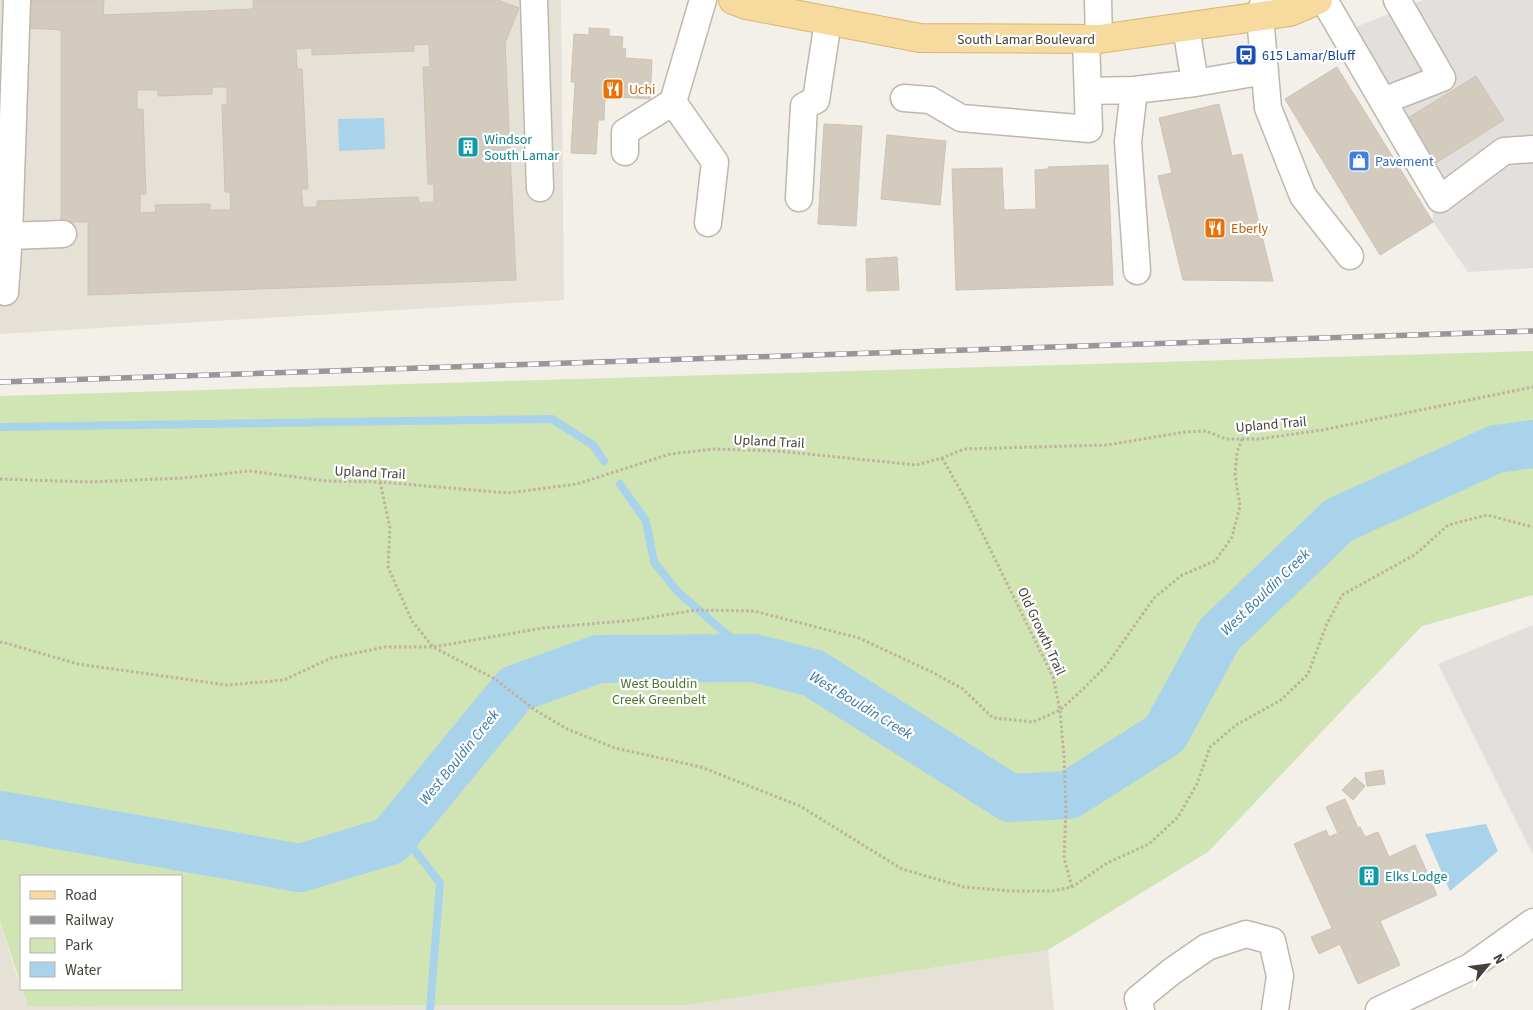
<svg xmlns="http://www.w3.org/2000/svg" width="1533" height="1010" font-family="'Source Sans 3',sans-serif">
  <style>
    .residential { fill: #e6e1d7 }
    .green { fill: #d0e4b4 }
    .parking { fill: #e2dfdd }
    .water { fill: #a9d3eb }
    .lines { fill: none; stroke-linecap: round; stroke-linejoin: round }
    .stream { stroke: #a9d3eb; stroke-width: 8 }
    .river { stroke: #a9d3eb; stroke-width: 48 }
    .building { fill: #d4cbbf; stroke: #cec2b2; fill-rule: evenodd }
    .minor-casing { stroke: #beb7ac; stroke-width: 29 }
    .major-casing { stroke: #dbb66f; stroke-width: 30 }
    .path { stroke: #beb29e; stroke-width: 3; stroke-dasharray: 2.5 2.5; stroke-linecap: butt }
    .minor { stroke: #fff; stroke-width: 26 }
    .major { stroke: #f7da9e; stroke-width: 28 }
    .rail-casing { stroke: #979797; stroke-width: 5.5 }
    .rail { stroke: #fff; stroke-width: 4; stroke-dasharray: 11; stroke-linecap: butt }
    .labels { text-anchor: middle; stroke-width: 4.5; stroke-linejoin: round; paint-order: stroke }
    .street-label { font-size: 14px; fill: #464038; stroke: #fff }
    .transit-label { font-size: 14px; fill: #164399; stroke: #fff; text-anchor: start }
    .food-label { font-size: 14px; fill: #c56008; stroke: #fff; text-anchor: start }
    .culture-label { font-size: 14px; fill: #0d838f; stroke: #fff; text-anchor: start }
    .shop-label { font-size: 14px; fill: #366cbe; stroke: #fff; text-anchor: start }
    .park-label { font-size: 14px; fill: #4b742f; stroke: #fff }
    .water-label { font-size: 15px; font-style: italic; fill: #3679a2; stroke: #fff }
  </style>
  <rect width="100%" height="100%" fill="#f3efe9"/>
  <path class="residential" d="M0,0H561L564,300L0,334Z
    M0,922L21,989L28,1006L688,1005L1048,950L1054,1010H0Z"/>
  <path class="green" d="M1533,351V595L1422,626L1208,852L1048,950L688,1005L28,1006L22,989H181V876H21V985L0,921V396Z"/>
  <path class="parking" d="M1423,0H1533V268L1468,272L1433,222L1431,166L1504,120L1476,76L1403,121L1351,29Z
    M1533,625V855L1438,664Z"/>
  <path class="water" d="M384,118L385,149L339,151L338,119Z
    M1486,824L1498,851L1450,891L1425,834Z"/>
  <g class="lines">
    <path class="stream" d="M0,427L552,419L593,445L604,461
      M620,484L646,521L654,562L678,592L754,658
      M399,830L440,883L430,1010"/>
    <path class="river" d="M0,815L300,868L390,841L515,689L598,659L754,658L813,673L1010,798L1069,795L1165,734L1219,635L1339,520L1496,449L1533,444"/>
  </g>
  <path class="building" d="M31,0H104L103,15L253,9V0H498L519,8L505,43L516,280L88,295V222H61V30L29,28ZM429,44L430,67H423L428,184H434V202L419,203L418,197L317,201V207H303L301,189H308L302,69H297L296,49L312,48V55L414,51V45ZM212,87H227V105H222L225,192H230L231,210H210V204L155,205L156,212L140,213V194H146L143,109H137V90H158V96L212,94Z
    M589,28L609,29V36L623,37L622,48L626,49L625,58L652,60L650,99L605,96L604,120H598L596,154L571,153L575,82H571L574,34L589,35Z
    M1337,67L1433,222L1380,255L1285,99Z
    M1476,76L1504,120L1431,166L1403,121Z
    M1219,104L1232,156L1242,154L1273,281L1183,280L1158,176L1172,173L1159,118Z
    M824,124L862,126L856,226L818,224Z
    M887,135L946,141L940,205L881,199Z
    M1108,165L1113,285L956,290L952,169L1002,168L1004,210L1036,209L1035,170L1048,169V167Z
    M897,257L899,290L867,291L866,259Z
    M1383,770L1385,784L1367,786L1365,773Z
    M1355,777L1365,786L1353,800L1342,790Z
    M1345,799L1358,828L1360,827L1365,837L1378,832L1389,857L1415,845L1437,895L1380,921L1400,965L1358,984L1340,944L1319,954L1311,937L1332,928L1294,844L1326,830L1329,837L1338,833L1326,807Z"/>
  <g class="lines">
    <g class="minor-casing">
      <path id="minor" d="M534,0L540,188
        M703,0L673,102L715,162L708,223
        M1098,0L1099,39
        M1264,0L1260,16L1268,108L1303,196L1350,256
        M1324,0L1440,199L1504,151L1533,149
        M1186,27L1195,83
        M1134,90L1195,83L1265,71
        M1088,91L1134,90L1128,142L1137,271
        M904,98L930,100L961,118L1089,129L1086,39
        M1383,101L1442,78L1397,0
        M625,152V132L673,102
        M799,198L804,106L816,100L828,21
        M9,236L63,234
        M5,292L9,236L17,0
        M1141,1010L1138,999L1171,972L1207,947L1246,934L1272,941L1280,976L1275,1010
        M1379,1010L1470,967L1533,922"/>
    </g>
    <g class="major-casing">
      <path id="major" d="M733,0L746,5L920,38L1099,39L1290,12L1318,0"/>
    </g>
    <path class="path" d="M942,458L966,500L1053,677L1060,710L1064,757L1066,808L1064,858L1072,887
      M0,479L89,482L183,478L250,471L326,481L380,482L508,493L577,484L670,454L714,449L778,451L916,465L942,458L964,449L1107,445L1185,432L1206,431L1226,439H1259L1322,430L1533,387
      M380,482L390,528L388,567L412,621L433,647L495,679L535,710L567,729L615,748L701,767L800,806L902,869L964,887L1011,891H1052L1072,887L1107,863L1149,844L1178,817L1197,784L1210,747L1236,725L1281,700L1308,674L1326,626L1342,595L1416,554L1448,525L1487,515L1533,527
      M0,643L2,642L78,664L227,685L284,680L331,658L385,647H433L543,628L635,620L696,610L754,611L859,638L932,672L963,689L993,718L1033,722L1060,710L1082,690L1106,666L1154,598L1182,575L1215,561L1232,537L1240,506L1235,475L1237,452L1242,439"/>
    <use href="#minor" class="minor"/>
    <use href="#major" class="major"/>
    <g class="rail-casing">
      <path id="rail" d="M0,382L1533,331"/>
    </g>
    <use href="#rail" class="rail"/>
  </g>
  <defs>
    <g id="bus-square" transform="scale(1.125)"><rect x="-9" y="-9" width="18" height="18" rx="4" fill="#1a4fb4" stroke="#fff"/><path d="M-5-6H5V4H4V6H2V4H-2V6H-4V4H-5ZM-3.5-4V0h7V-4ZM-3.5 1.2v1.5H-2V1.2ZM2 1.2v1.5H3.5V1.2Z" fill="#fff"/></g>
    <g id="restaurant-square" transform="scale(1.125)"><rect x="-9" y="-9" width="18" height="18" rx="4" fill="#e8710a" stroke="#fff"/><path d="M-5-6h1v4h1v-4h1v4h1v-4h1v5L-1.5 .5V6h-2V.5L-5-1ZM5-6V6H3V1.5H1.5Q1.5-4 5-6Z" fill="#fff"/></g>
    <g id="building-square" transform="scale(1.125)"><rect x="-9" y="-9" width="18" height="18" rx="4" fill="#0f9aa8" stroke="#fff"/><path d="M-4-6H4V6H1V3H-1V6H-4ZM-2.5-4.3h1.7v1.8h-1.7ZM.8-4.3h1.7v1.8H.8ZM-2.5-1h1.7V.8h-1.7ZM.8-1h1.7V.8H.8Z" fill="#fff"/></g>
    <g id="shop-square" transform="scale(1.125)"><rect x="-9" y="-9" width="18" height="18" rx="4" fill="#3f7fe0" stroke="#fff"/><path d="M-5-2.5h2.3a2.7 3.5 0 0 1 5.4 0H5L5.5 6h-11ZM-1.5-2.5h3a1.5 2.3 0 0 0-3 0Z" fill="#fff"/></g>
  </defs>
  <g fill-rule="evenodd">
    <use href="#bus-square" x="1246" y="55"/>
    <use href="#restaurant-square" x="613" y="89"/>
    <use href="#building-square" x="468" y="147"/>
    <use href="#shop-square" x="1359" y="161"/>
    <use href="#restaurant-square" x="1215" y="228"/>
    <use href="#building-square" x="1369" y="876"/>
  </g>
  <g class="labels">
    <g class="street-label">
      <text x="1026" y="44">South Lamar Boulevard</text>
      <text transform="translate(1271 424) rotate(-5)" y="5">Upland Trail</text>
      <text transform="translate(769 441) rotate(3)" y="5">Upland Trail</text>
      <text transform="translate(370 472) rotate(3)" y="5">Upland Trail</text>
      <text transform="translate(1042 631) rotate(65)" y="5">Old Growth Trail</text>
    </g>
    <g class="transit-label">
      <text x="1262" y="60">615 Lamar/Bluff</text>
    </g>
    <g class="food-label">
      <text x="629" y="94">Uchi</text>
      <text x="1231" y="233">Eberly</text>
    </g>
    <g class="culture-label">
      <text x="484" y="144">Windsor<tspan x="484" dy="16">South Lamar</tspan></text>
      <text x="1385" y="881">Elks Lodge</text>
    </g>
    <g class="shop-label">
      <text x="1375" y="166">Pavement</text>
    </g>
    <g class="park-label">
      <text x="659" y="688">West Bouldin<tspan x="659" dy="16">Creek Greenbelt</tspan></text>
    </g>
    <g class="water-label">
      <text transform="translate(1265 592) rotate(-44)" y="5">West Bouldin Creek</text>
      <text transform="translate(861 705) rotate(31)" y="5">West Bouldin Creek</text>
      <text transform="translate(459 757) rotate(-51)" y="5">West Bouldin Creek</text>
    </g>
  </g>
  <rect x="20" y="875" width="162" height="115" fill="#ffffff" stroke="#b5b3af"/>
  <rect x="30" y="891" width="25" height="8" fill="#f7da9e" stroke="#b5b3af"/>
  <text x="65" y="900" font-size="15" fill="#464038">Road</text>
  <rect x="30" y="916" width="25" height="8" fill="#979797" stroke="#b5b3af"/>
  <text x="65" y="925" font-size="15" fill="#464038">Railway</text>
  <rect x="30" y="938" width="25" height="15" fill="#d0e4b4" stroke="#b5b3af"/>
  <text x="65" y="950" font-size="15" fill="#464038">Park</text>
  <rect x="30" y="962" width="25" height="15" fill="#a9d3eb" stroke="#b5b3af"/>
  <text x="65" y="975" font-size="15" fill="#464038">Water</text>
  <g transform="translate(1488 965) rotate(61)" stroke="#ffffff" stroke-width="4" paint-order="stroke">
  <path d="M0-4L9 19L0 12L-9 19Z" fill="#464038"/>
  <text y="-8" font-size="14" font-weight="bold" text-anchor="middle" fill="#464038">N</text>
  </g>
</svg>
